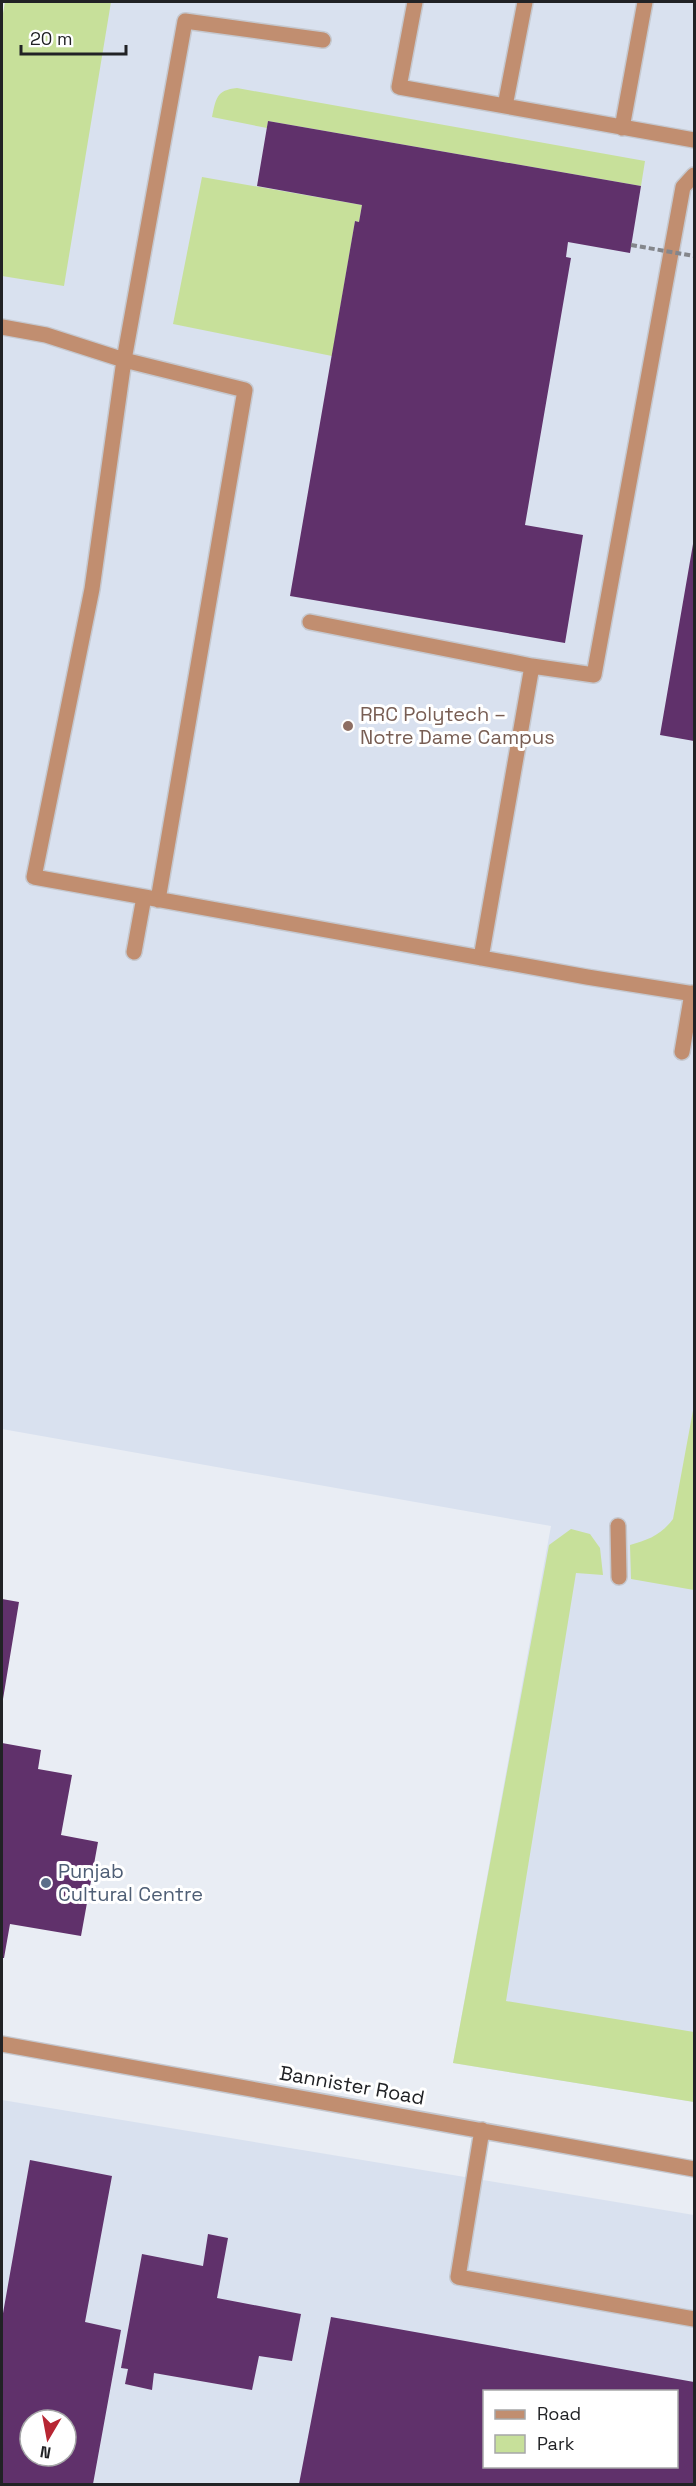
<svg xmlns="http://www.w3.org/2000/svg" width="696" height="2486" font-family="'Space Grotesk',sans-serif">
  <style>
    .built { fill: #d9e1ef; fill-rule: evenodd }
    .green { fill: #c7e09a }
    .building { fill: #60316b; fill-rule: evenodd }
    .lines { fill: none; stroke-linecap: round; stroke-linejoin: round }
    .minor-casing { stroke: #c5c8cf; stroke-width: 18 }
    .minor { stroke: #c18e70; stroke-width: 15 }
    .path-bridge { stroke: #84868b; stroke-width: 4; stroke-dasharray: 6 3; stroke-linecap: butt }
    .education-dot { fill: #8d6e63; stroke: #fff; stroke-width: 2 }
    .service-dot { fill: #5c6f8a; stroke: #fff; stroke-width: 2 }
    .labels { text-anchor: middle; stroke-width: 6; stroke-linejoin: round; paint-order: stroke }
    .education-label { font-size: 20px; fill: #785e54; stroke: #fff; text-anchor: start }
    .service-label { font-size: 20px; fill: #4e5e75; stroke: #fff; text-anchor: start }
    .street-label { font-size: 20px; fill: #212225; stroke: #fff }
  </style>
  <rect width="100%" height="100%" fill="#e9edf4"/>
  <path class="built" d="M5,2H694V2102L453,2063L551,1526L2,1429V24Z
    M2,2100L694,2215V2484H2ZM484,2392H676V2466H484ZM30,2420H66V2456H30Z"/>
  <path class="green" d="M5,2H111L64,286L2,276V19Z
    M237,88L645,161L641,186L268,121L267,128L212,117C216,99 216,90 237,88Z
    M202,177L362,205L359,222L355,221L332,356L173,324Z
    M694,1405V1590L631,1579L630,1545C648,1540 661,1535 673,1519Z
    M571,1529L590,1534L600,1548L603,1575L576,1573L506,2001L694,2032V2102L453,2063L549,1545Z"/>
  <path class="building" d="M268,121L641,186L630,253L568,242L566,257L571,258L525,525L583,535L565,643L290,596L355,221L359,222L362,205L257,186Z
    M693,544H694V741L660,735Z
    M2,1599L19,1602L3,1699H2Z
    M2,1743L41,1750L38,1769L72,1775L61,1835L98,1842L81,1936L10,1924L4,1958H2Z
    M30,2160L112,2176L85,2322L121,2330L93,2484H2V2319ZM30,2420H66V2456H30Z
    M208,2234L228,2238L217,2298L301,2314L292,2361L259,2356L252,2390L154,2373L152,2390L125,2384L128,2369L121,2368L142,2254L203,2266Z
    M331,2317L694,2382V2484H299ZM484,2392H676V2466H484Z"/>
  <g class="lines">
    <g class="minor-casing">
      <path id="minor" d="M415,2L399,87L694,140
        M323,40L185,21L124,360L92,589L34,877L587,977L694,994
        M505,106L525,2
        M622,128L645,2
        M2,327L46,335L124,360L245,390L158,900
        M310,622L532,666L594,675L683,187L694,175
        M134,952L144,897
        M481,958L532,666
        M682,1052L692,993
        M618,1526L619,1577
        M2,2044L694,2169
        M482,2130L458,2277L694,2319"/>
    </g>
    <use href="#minor" class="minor"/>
    <path class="path-bridge" d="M631,245L694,256"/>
  </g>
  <circle class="education-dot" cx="348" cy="726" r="6"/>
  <circle class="service-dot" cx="46" cy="1883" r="6"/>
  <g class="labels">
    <g class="education-label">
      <text x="360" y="721">RRC Polytech –<tspan x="360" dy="23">Notre Dame Campus</tspan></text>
    </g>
    <g class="service-label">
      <text x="58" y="1878">Punjab<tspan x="58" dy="23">Cultural Centre</tspan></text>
    </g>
    <g class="street-label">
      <text transform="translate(352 2085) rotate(10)" y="7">Bannister Road</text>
    </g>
  </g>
  <rect width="696" height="2486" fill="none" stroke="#212225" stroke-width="6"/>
  <rect x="483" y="2390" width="195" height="78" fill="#ffffff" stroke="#a6a7a8" stroke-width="1.5"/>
  <rect x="495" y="2410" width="30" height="9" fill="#c18e70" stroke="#a6a7a8" stroke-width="1.5"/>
  <text x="537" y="2420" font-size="18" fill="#212225">Road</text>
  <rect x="495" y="2435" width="30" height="18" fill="#c7e09a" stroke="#a6a7a8" stroke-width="1.5"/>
  <text x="537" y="2450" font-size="18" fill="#212225">Park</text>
  <g transform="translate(48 2438) rotate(190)"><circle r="28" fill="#ffffff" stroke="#a6a7a8" stroke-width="1.5"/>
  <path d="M0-4.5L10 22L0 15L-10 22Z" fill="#b72633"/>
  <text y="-9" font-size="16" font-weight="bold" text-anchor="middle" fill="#212225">N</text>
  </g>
  <path d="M21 45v9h105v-9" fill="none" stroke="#212225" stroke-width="3"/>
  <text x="30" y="45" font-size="18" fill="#212225" stroke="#ffffff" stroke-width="4.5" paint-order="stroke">20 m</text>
</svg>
